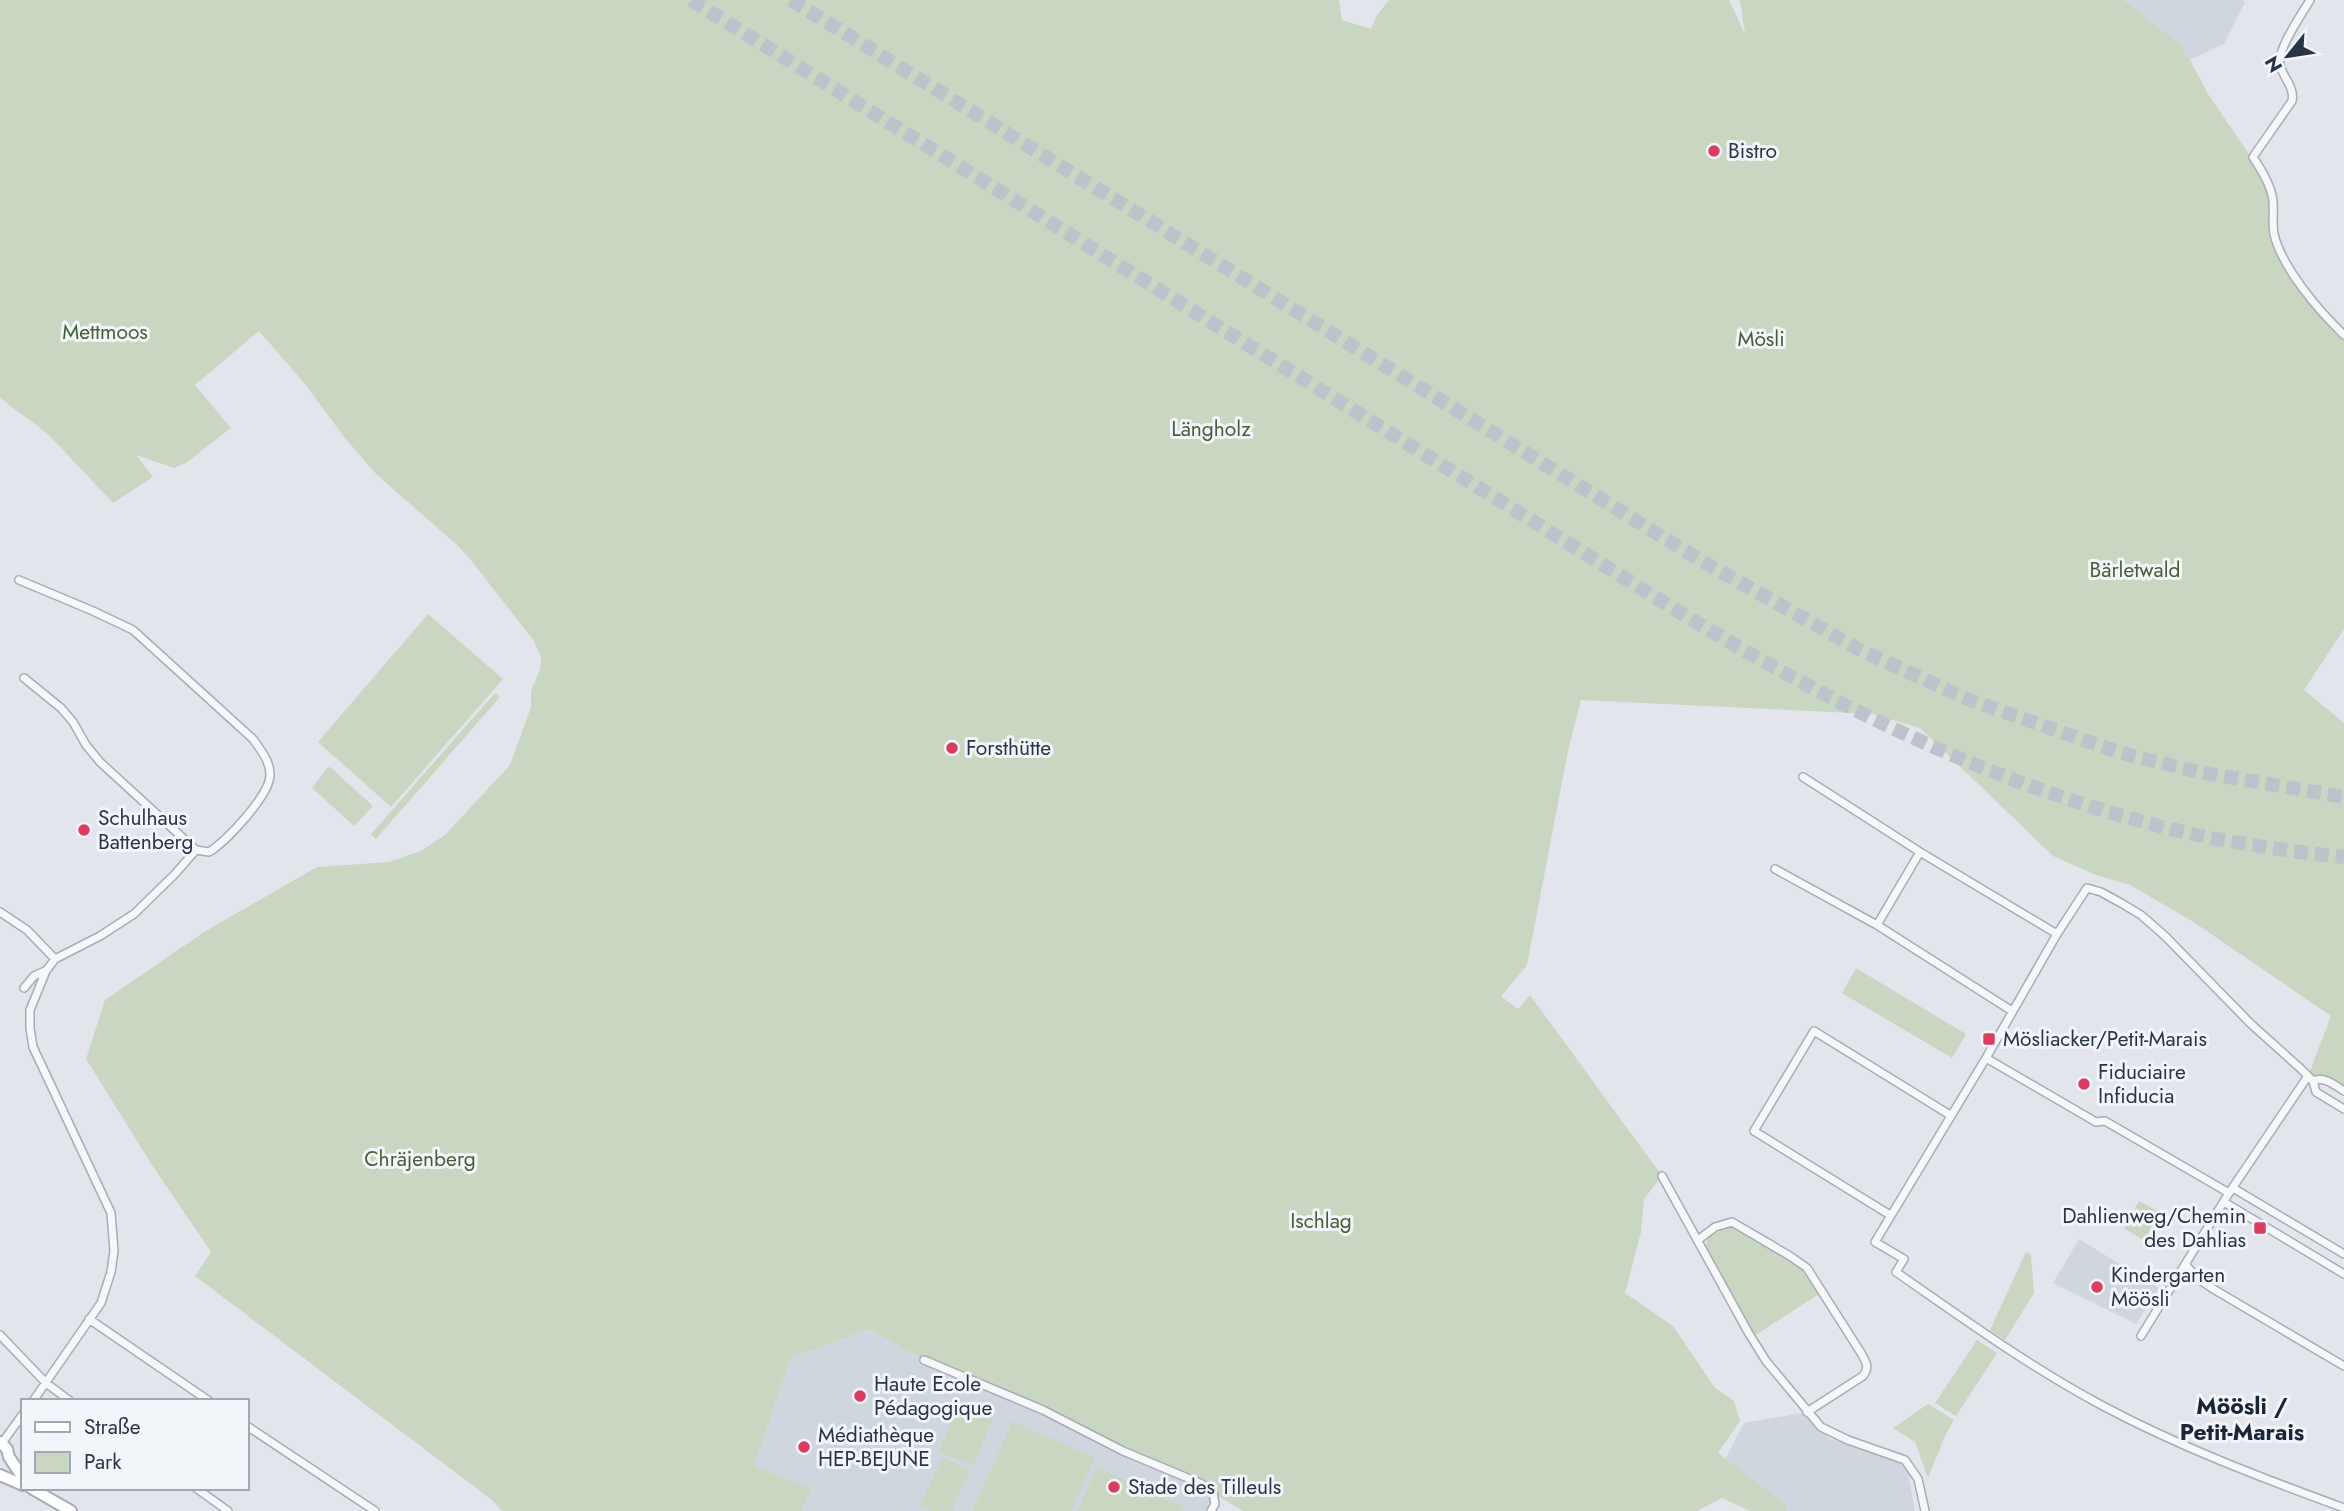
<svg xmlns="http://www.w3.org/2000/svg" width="2344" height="1511" font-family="Jost,sans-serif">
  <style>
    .built { fill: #d0d6de }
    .green { fill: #c9d6c2 }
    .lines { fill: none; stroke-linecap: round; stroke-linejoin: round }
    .motorway-tunnel { stroke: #bdc3cb; stroke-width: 14; stroke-dasharray: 14 7; stroke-linecap: butt }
    .minor-casing { stroke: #a6adb7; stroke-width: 10 }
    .secondary-casing { stroke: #a6adb7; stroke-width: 14 }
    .minor { stroke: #f5f7f9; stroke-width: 7 }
    .secondary { stroke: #fff; stroke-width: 10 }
    .poi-dot { fill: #db3d61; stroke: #f2f5f9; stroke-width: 2.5 }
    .labels { text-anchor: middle; stroke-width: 6; stroke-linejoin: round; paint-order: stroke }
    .poi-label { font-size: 21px; fill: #283545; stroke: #f2f5f9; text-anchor: start }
    .park-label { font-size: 21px; fill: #406234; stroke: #f2f5f9 }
    .neighbourhood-label { font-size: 23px; font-weight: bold; fill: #1a2636; stroke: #f2f5f9 }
  </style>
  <rect width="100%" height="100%" fill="#e2e6ec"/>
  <path class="built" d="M2124,0H2242L2245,2L2224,44L2190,60L2180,44Z
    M2079,1239L2159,1288L2136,1324L2053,1283Z
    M869,1329L924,1360L1202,1484L1213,1493L1211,1511H802L810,1488L754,1466L791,1358Z
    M1802,1413L1829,1438L1901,1463L1906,1467L1913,1479L1909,1478L1915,1511H1785L1725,1460L1744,1423Z"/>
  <path class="green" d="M0,0H1339L1342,20L1371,29L1377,15L1389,0H1729L1745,34L1740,0H2124L2180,44L2190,60L2208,94L2266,179L2274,234L2297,280L2344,335V629L2304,690L2344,723V1091L2308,1076L2331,1016L2192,921L2130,885L2096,875L2053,856L1920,728L1872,714L1581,700L1568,751L1527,965L1501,996L1518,1009L1530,995L1662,1176L1644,1199L1641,1232L1625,1293L1673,1326L1715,1388L1734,1401L1740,1421L1718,1453L1787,1506L1785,1511H1750L1722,1498L1697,1511H1243L1213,1493L1202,1484L1123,1451L1043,1410L924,1360L869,1329L791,1358L754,1466L811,1488L802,1511H502L492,1500L195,1276L211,1252L152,1165L86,1059L105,1000L204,932L317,867L389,862L421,851L445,835L510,765L531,707V691L540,670L541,657L534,641L470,559L458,546L376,474L344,437L305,384L259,331L195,385L231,428L186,463L174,468L136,455L153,477L113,503L48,434L0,398Z
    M428,614L503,679L391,807L318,742Z
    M495,693L500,697L376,839L371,834Z
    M330,767L373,806L354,826L312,788L327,768Z
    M1856,968L1966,1034L1952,1058L1842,993Z
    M2139,1201L2160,1212L2144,1241L2124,1228Z
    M1727,1227C1741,1228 1793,1259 1803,1271C1809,1278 1814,1287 1819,1294L1754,1336L1706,1247L1708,1237Z
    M2026,1252L2031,1255L2034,1293L2005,1340L1990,1330Z
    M1977,1340L1997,1353L1956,1416L1935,1403Z
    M960,1399L995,1414L973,1466L939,1452Z
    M1928,1404L1954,1420L1945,1436L1928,1478L1915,1442L1893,1428Z
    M1013,1421L1095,1458L1071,1511H972Z
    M942,1457L970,1470L952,1511H932L920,1506Z
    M1097,1467L1184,1507L1182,1511H1077Z"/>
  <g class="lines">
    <path class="motorway-tunnel" d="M691,0L1676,610C1841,710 2006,792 2197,835C2245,845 2295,852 2344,857
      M791,0L1695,557L1860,650L1967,699L2121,753L2199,772L2344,797"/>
    <g class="minor-casing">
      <path id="minor" d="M2310,0C2302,14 2276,51 2280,65C2283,78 2295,87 2292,101L2253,157C2262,171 2271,185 2273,201C2274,212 2272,223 2274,234C2282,268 2319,311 2344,335
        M19,580L93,611L133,630L253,739C260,749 270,761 270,774C271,794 226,842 209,852L196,850L174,875L134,914L100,936L55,959L46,971L30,1010V1028L33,1047L111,1213L114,1251L111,1272L101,1303L33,1401
        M24,678L61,708L73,722L86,745L100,762L196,850
        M1803,777L1920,852L2057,934
        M1775,869L1877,925L2012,1011
        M0,912L27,930L55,959
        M1877,925L1920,852
        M24,988L34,976L45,971
        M1986,1058L2096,1122L2105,1121L2229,1193
        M2313,1081C2325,1076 2334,1085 2344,1091
        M2344,1109L2316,1092L2313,1081L2301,1069L2251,1024L2165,936L2141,915L2121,903L2101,892L2087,888L2057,934L1986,1058L1875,1242L1904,1259L1896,1272C1964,1319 2030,1367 2103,1406C2180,1447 2262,1478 2344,1508
        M1662,1176L1748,1332L1766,1361L1821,1427L1848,1440L1905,1460L1918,1479L1925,1511
        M2233,1188L2344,1254
        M2224,1202L2344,1274
        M1890,1215L1754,1131L1814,1031L1950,1115
        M1698,1240L1715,1227L1732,1222L1790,1256L1807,1268L1861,1353C1866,1362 1870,1367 1863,1376L1807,1412
        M2186,1265L2196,1277L2215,1290L2344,1366
        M89,1319L209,1401
        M0,1335L46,1383L70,1401
        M2141,1336L2229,1193L2308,1076
        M924,1360L1043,1410L1123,1451L1202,1484L1213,1493L1215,1504L1211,1511
        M247,1426L375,1511
        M2,1443L23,1414
        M196,1488L228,1511"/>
    </g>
    <g class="secondary-casing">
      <path id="secondary" d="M0,1442L7,1449L9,1457L23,1478
        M0,1475L23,1485
        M31,1488L71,1511"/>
    </g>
    <use href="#minor" class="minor"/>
    <use href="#secondary" class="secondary"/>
  </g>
  <g class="poi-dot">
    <circle cx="1714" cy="151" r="7"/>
    <circle cx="952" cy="748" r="7"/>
    <circle cx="84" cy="830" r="7"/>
    <rect x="1982" y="1032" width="14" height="14" rx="3.5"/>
    <circle cx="2084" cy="1084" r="7"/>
    <rect x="2253" y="1221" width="14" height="14" rx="3.5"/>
    <circle cx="2097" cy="1287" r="7"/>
    <circle cx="860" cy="1396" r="7"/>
    <circle cx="804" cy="1447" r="7"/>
    <circle cx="1114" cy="1487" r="7"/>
  </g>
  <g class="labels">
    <g class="poi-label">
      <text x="1728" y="158">Bistro</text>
      <text x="966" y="755">Forsthütte</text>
      <text x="98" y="825">Schulhaus<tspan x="98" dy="24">Battenberg</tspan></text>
      <text x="2003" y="1046">Mösliacker/Petit-Marais</text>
      <text x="2098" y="1079">Fiduciaire<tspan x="2098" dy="24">Infiducia</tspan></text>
      <text x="2246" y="1223" text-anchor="end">Dahlienweg/Chemin<tspan x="2246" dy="24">des Dahlias</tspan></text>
      <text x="2111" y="1282">Kindergarten<tspan x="2111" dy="24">Möösli</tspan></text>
      <text x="874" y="1391">Haute Ecole<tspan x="874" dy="24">Pédagogique</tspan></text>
      <text x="818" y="1442">Médiathèque<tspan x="818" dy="24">HEP-BEJUNE</tspan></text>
      <text x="1128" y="1494">Stade des Tilleuls</text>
    </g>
    <g class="park-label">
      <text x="105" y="339">Mettmoos</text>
      <text x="1761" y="346">Mösli</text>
      <text x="1211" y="436">Längholz</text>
      <text x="2135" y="577">Bärletwald</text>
      <text x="420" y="1166">Chräjenberg</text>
      <text x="1321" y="1228">Ischlag</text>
    </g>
    <g class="neighbourhood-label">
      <text x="2242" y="1414">Möösli /<tspan x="2242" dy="26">Petit-Marais</tspan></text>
    </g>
  </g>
  <rect x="21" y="1399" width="228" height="91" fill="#f2f5f9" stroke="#a1a8b1" stroke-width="2"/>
  <rect x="35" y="1422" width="35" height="10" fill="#ffffff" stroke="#a1a8b1" stroke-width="2"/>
  <text x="84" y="1434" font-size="21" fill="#283545">Straße</text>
  <rect x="35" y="1452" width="35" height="21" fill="#c9d6c2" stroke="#a1a8b1" stroke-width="2"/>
  <text x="84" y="1469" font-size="21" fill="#283545">Park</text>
  <g transform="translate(2288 56) rotate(240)" stroke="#f2f5f9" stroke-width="5" paint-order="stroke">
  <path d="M0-5L12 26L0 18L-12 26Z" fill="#283545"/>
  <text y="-10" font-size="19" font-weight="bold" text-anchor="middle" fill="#283545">N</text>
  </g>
</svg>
